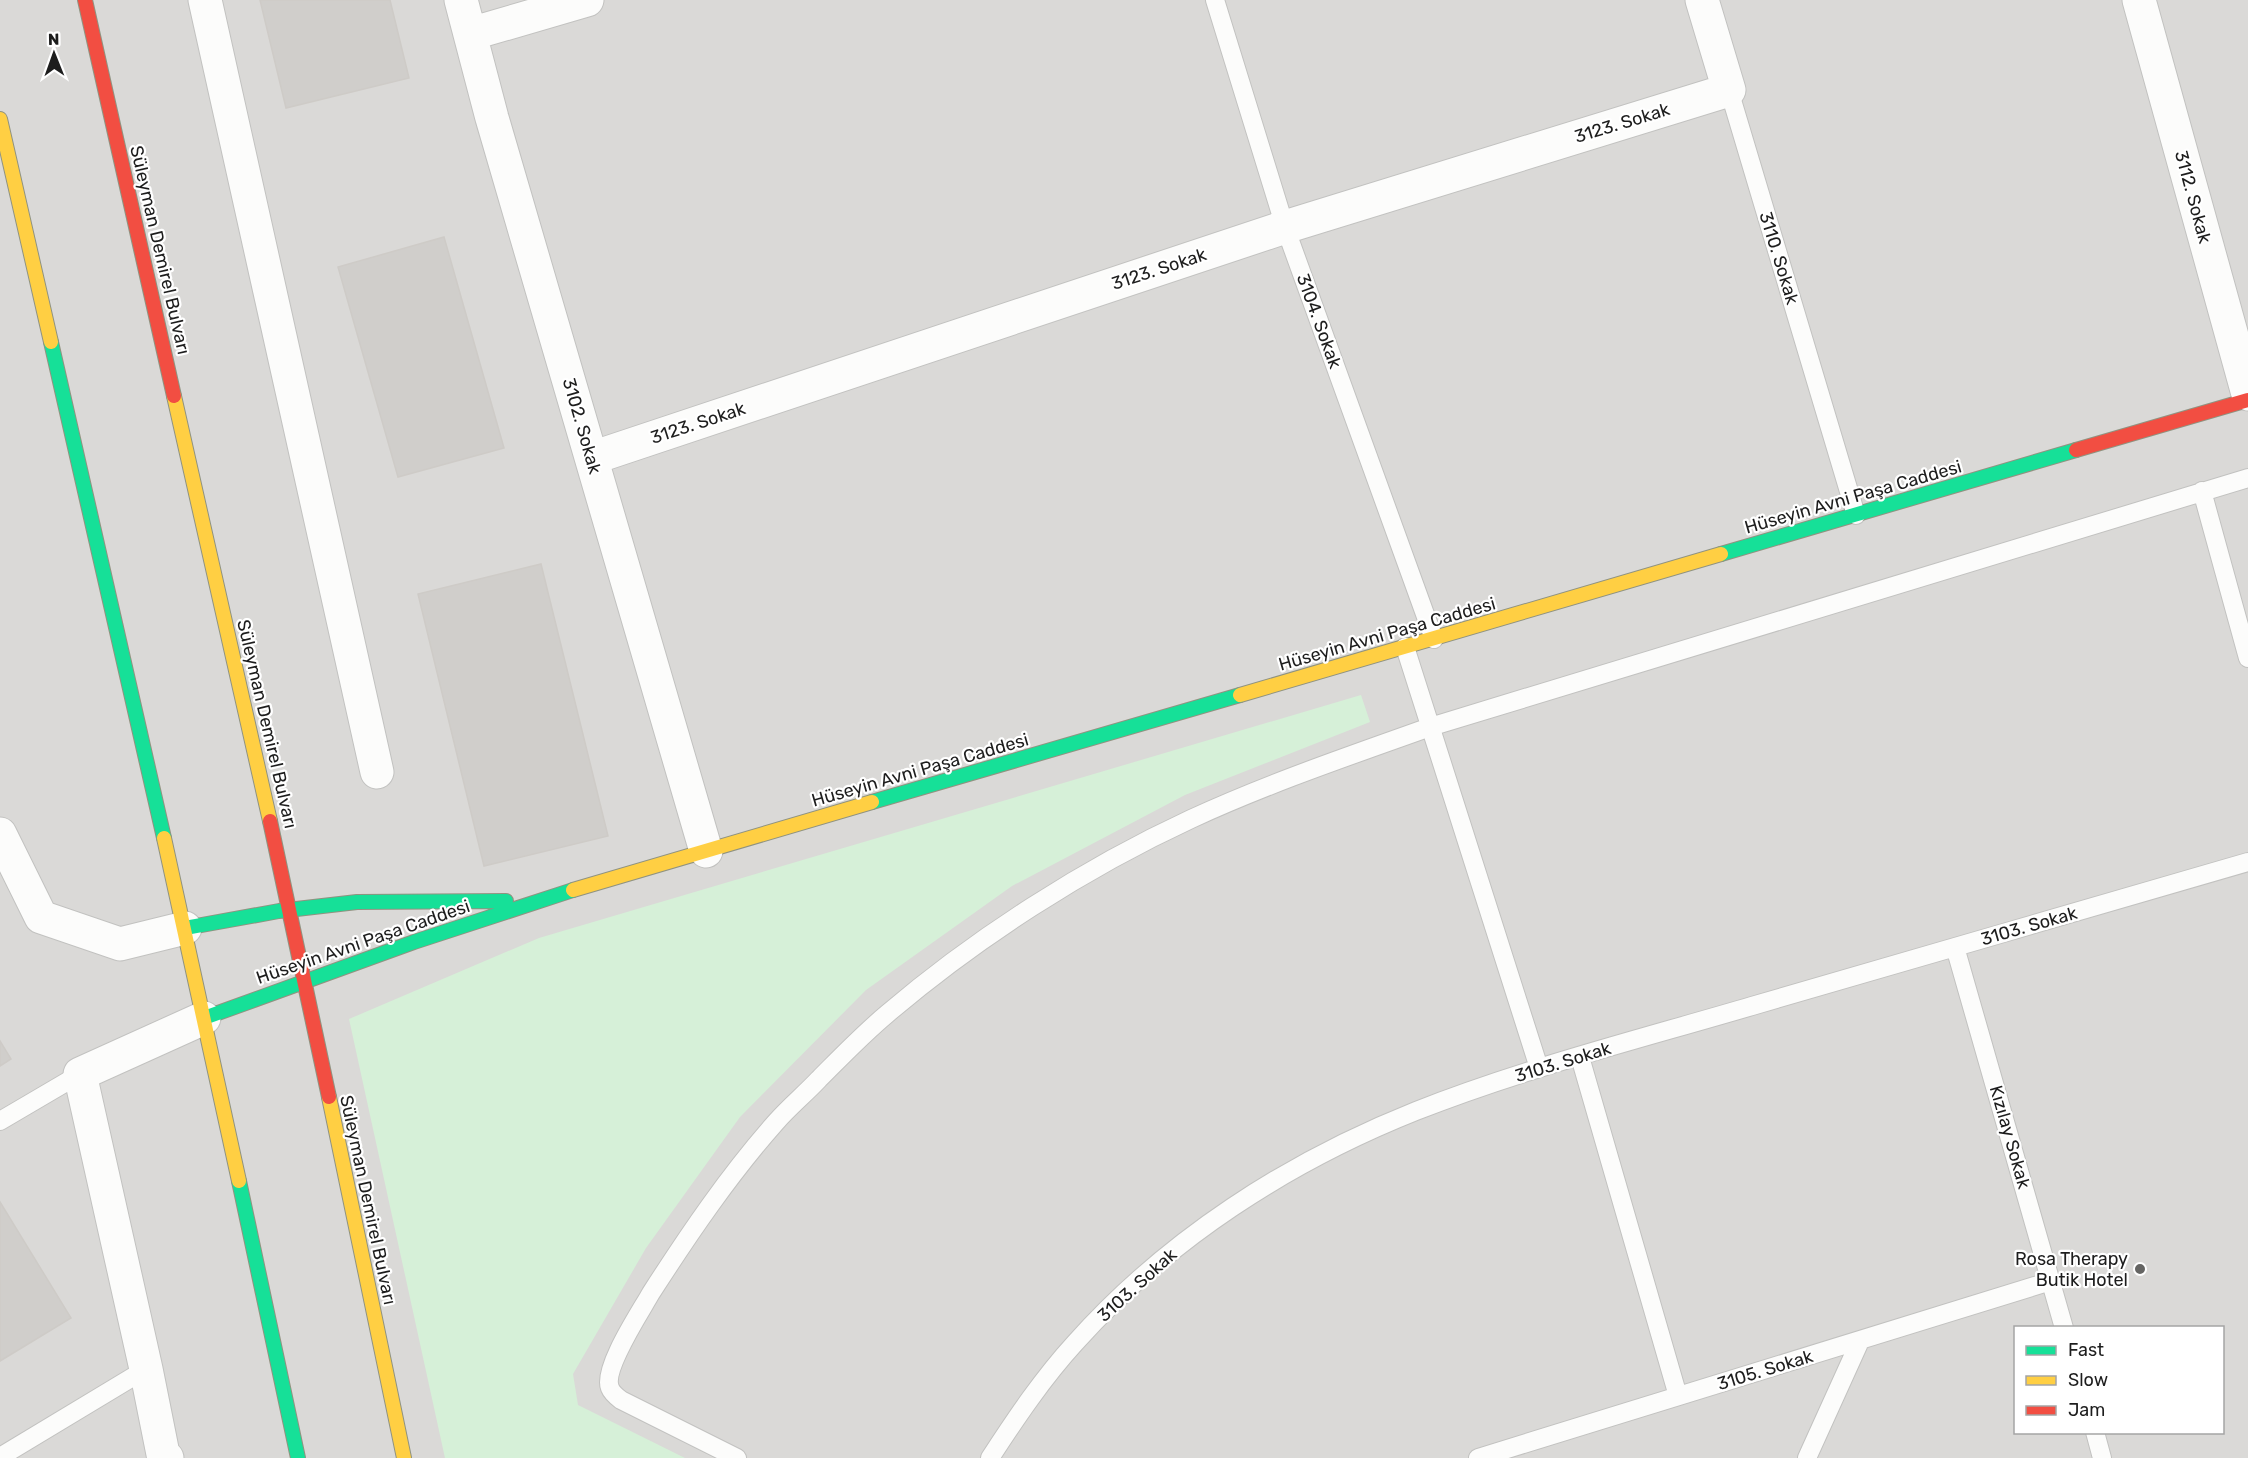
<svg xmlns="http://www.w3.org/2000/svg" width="2248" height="1458" font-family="Rubik,sans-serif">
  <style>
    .residential { fill: #dad9d7; fill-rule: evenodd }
    .park { fill: #d6f0d8 }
    .building { fill: #d0cecb; stroke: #cecbc7; stroke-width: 1.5 }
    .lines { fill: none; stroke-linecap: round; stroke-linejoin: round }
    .lane-casing { stroke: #c2c2c0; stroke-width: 20 }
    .street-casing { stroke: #c2c2c0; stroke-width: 35 }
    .fast-casing { stroke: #909380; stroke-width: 16 }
    .slow-casing { stroke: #909380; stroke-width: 16 }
    .jam-casing { stroke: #909380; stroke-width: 16 }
    .lane { stroke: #fcfcfb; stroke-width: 18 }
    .street { stroke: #fcfcfb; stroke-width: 33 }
    .fast { stroke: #16e098; stroke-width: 14 }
    .slow { stroke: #ffcf43; stroke-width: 14 }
    .jam { stroke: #f24e42; stroke-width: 14 }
    .poi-dot { fill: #656563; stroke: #fff; stroke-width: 2 }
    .labels { text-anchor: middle; stroke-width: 4.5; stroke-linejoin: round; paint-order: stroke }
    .street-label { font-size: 18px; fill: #1d1d1d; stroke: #fff }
    .poi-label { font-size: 18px; fill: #1d1d1d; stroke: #fff; text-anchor: end }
  </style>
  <rect width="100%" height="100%" fill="#ebeae6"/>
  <path class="residential" d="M0,0H2248V1458H0ZM2016,1328H2222V1432H2016Z"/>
  <path class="park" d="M1361,695L1370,722L1185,795L1012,886L866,990L740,1117L646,1248L573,1374L578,1405L685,1458H445L349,1019L539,938Z"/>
  <path class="building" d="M260,0H390L409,78L286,108Z
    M444,237L504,448L398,477L338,267Z
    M541,564L608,836L484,866L418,594Z
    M0,1041L11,1059L0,1066Z
    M0,1202L71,1318L0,1361Z"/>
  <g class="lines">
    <g class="lane-casing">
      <path id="lane" d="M1215,0L1285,227L1434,639
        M1729,90L1856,515
        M2202,491L2248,658
        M1405,647L1539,1068
        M1955,947L2064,1328
        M1580,1057L1678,1396
        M0,1121L80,1074
        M2095,1432L2102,1458
        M0,1457L146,1369
        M737,1458L621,1400C617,1397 612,1393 610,1388C602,1369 641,1311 651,1293C689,1234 729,1175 776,1122C789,1107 805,1094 819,1079C841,1057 863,1034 887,1014C976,938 1085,868 1191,819C1269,783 1349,756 1430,727L2248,478
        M990,1458C1016,1418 1043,1378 1075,1343C1168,1239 1288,1162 1416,1111C1525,1068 1640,1039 1752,1006C1917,958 2083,910 2248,862
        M1478,1458L2051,1281
        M1807,1458L1860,1341"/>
    </g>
    <g class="street-casing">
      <path id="street" d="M205,0L377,772
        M461,0L492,118L706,851
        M2139,0L2248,394
        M470,34L587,0
        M592,458L1285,227L1729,90L1702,0
        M0,834L41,917L120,944L185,928
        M167,1458L163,1454L146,1369L80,1074L204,1018"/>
    </g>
    <g class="fast-casing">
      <path id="fast" d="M51,342L164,838
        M1721,554L2076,450
        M872,802L1240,695
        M185,928L279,911L357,902L506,901
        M204,1018L414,942L573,890
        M239,1181L298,1458"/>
    </g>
    <g class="slow-casing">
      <path id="slow" d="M0,119L51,342
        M174,396L270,821
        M1240,695L1721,554
        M164,838L239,1181
        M573,890L872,802
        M329,1097L404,1458"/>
    </g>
    <g class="jam-casing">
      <path id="jam" d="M85,0L174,396
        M2076,450L2248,400
        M270,821L329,1097"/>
    </g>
    <use href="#lane" class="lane"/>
    <use href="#street" class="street"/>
    <use href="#fast" class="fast"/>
    <use href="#slow" class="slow"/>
    <use href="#jam" class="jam"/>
  </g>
  <circle class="poi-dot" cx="2140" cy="1269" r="6"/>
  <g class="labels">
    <g class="street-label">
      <text transform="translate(1622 123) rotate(-17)" y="6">3123. Sokak</text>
      <text transform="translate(2193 197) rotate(75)" y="6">3112. Sokak</text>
      <text transform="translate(160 250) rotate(77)" y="6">Süleyman Demirel Bulvarı</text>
      <text transform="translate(1779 258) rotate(73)" y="6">3110. Sokak</text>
      <text transform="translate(1159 269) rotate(-18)" y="6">3123. Sokak</text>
      <text transform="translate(1319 321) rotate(70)" y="6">3104. Sokak</text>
      <text transform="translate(698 423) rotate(-18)" y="6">3123. Sokak</text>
      <text transform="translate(582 426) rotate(74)" y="6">3102. Sokak</text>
      <text transform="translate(1853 497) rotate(-16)" y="6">Hüseyin Avni Paşa Caddesi</text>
      <text transform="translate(1387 634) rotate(-16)" y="6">Hüseyin Avni Paşa Caddesi</text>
      <text transform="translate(267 724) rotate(77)" y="6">Süleyman Demirel Bulvarı</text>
      <text transform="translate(920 770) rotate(-16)" y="6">Hüseyin Avni Paşa Caddesi</text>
      <text transform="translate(2029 926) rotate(-16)" y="6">3103. Sokak</text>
      <text transform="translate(363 942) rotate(-19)" y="6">Hüseyin Avni Paşa Caddesi</text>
      <text transform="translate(1563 1062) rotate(-17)" y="6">3103. Sokak</text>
      <text transform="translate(2010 1137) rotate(74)" y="6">Kızılay Sokak</text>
      <text transform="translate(368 1200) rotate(78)" y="6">Süleyman Demirel Bulvarı</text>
      <text transform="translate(1137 1285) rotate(-42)" y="6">3103. Sokak</text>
      <text transform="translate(1765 1370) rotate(-17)" y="6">3105. Sokak</text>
    </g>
    <g class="poi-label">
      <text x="2128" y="1265">Rosa Therapy<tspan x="2128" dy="21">Butik Hotel</tspan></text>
    </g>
  </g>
  <rect x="2014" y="1326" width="210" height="108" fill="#ffffff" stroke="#a5a5a5" stroke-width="1.5"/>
  <rect x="2026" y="1346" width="30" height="9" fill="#16e098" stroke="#a5a5a5" stroke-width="1.5"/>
  <text x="2068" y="1356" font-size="18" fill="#1d1d1d">Fast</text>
  <rect x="2026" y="1376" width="30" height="9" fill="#ffcf43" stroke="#a5a5a5" stroke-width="1.5"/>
  <text x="2068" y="1386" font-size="18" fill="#1d1d1d">Slow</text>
  <rect x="2026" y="1406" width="30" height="9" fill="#f24e42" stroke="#a5a5a5" stroke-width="1.5"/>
  <text x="2068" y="1416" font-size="18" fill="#1d1d1d">Jam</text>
  <g transform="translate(54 54) rotate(359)" stroke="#ffffff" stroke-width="4.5" paint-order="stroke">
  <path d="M0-4.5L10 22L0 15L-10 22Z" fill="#1d1d1d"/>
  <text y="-9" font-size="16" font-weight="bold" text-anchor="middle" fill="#1d1d1d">N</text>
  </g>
</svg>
